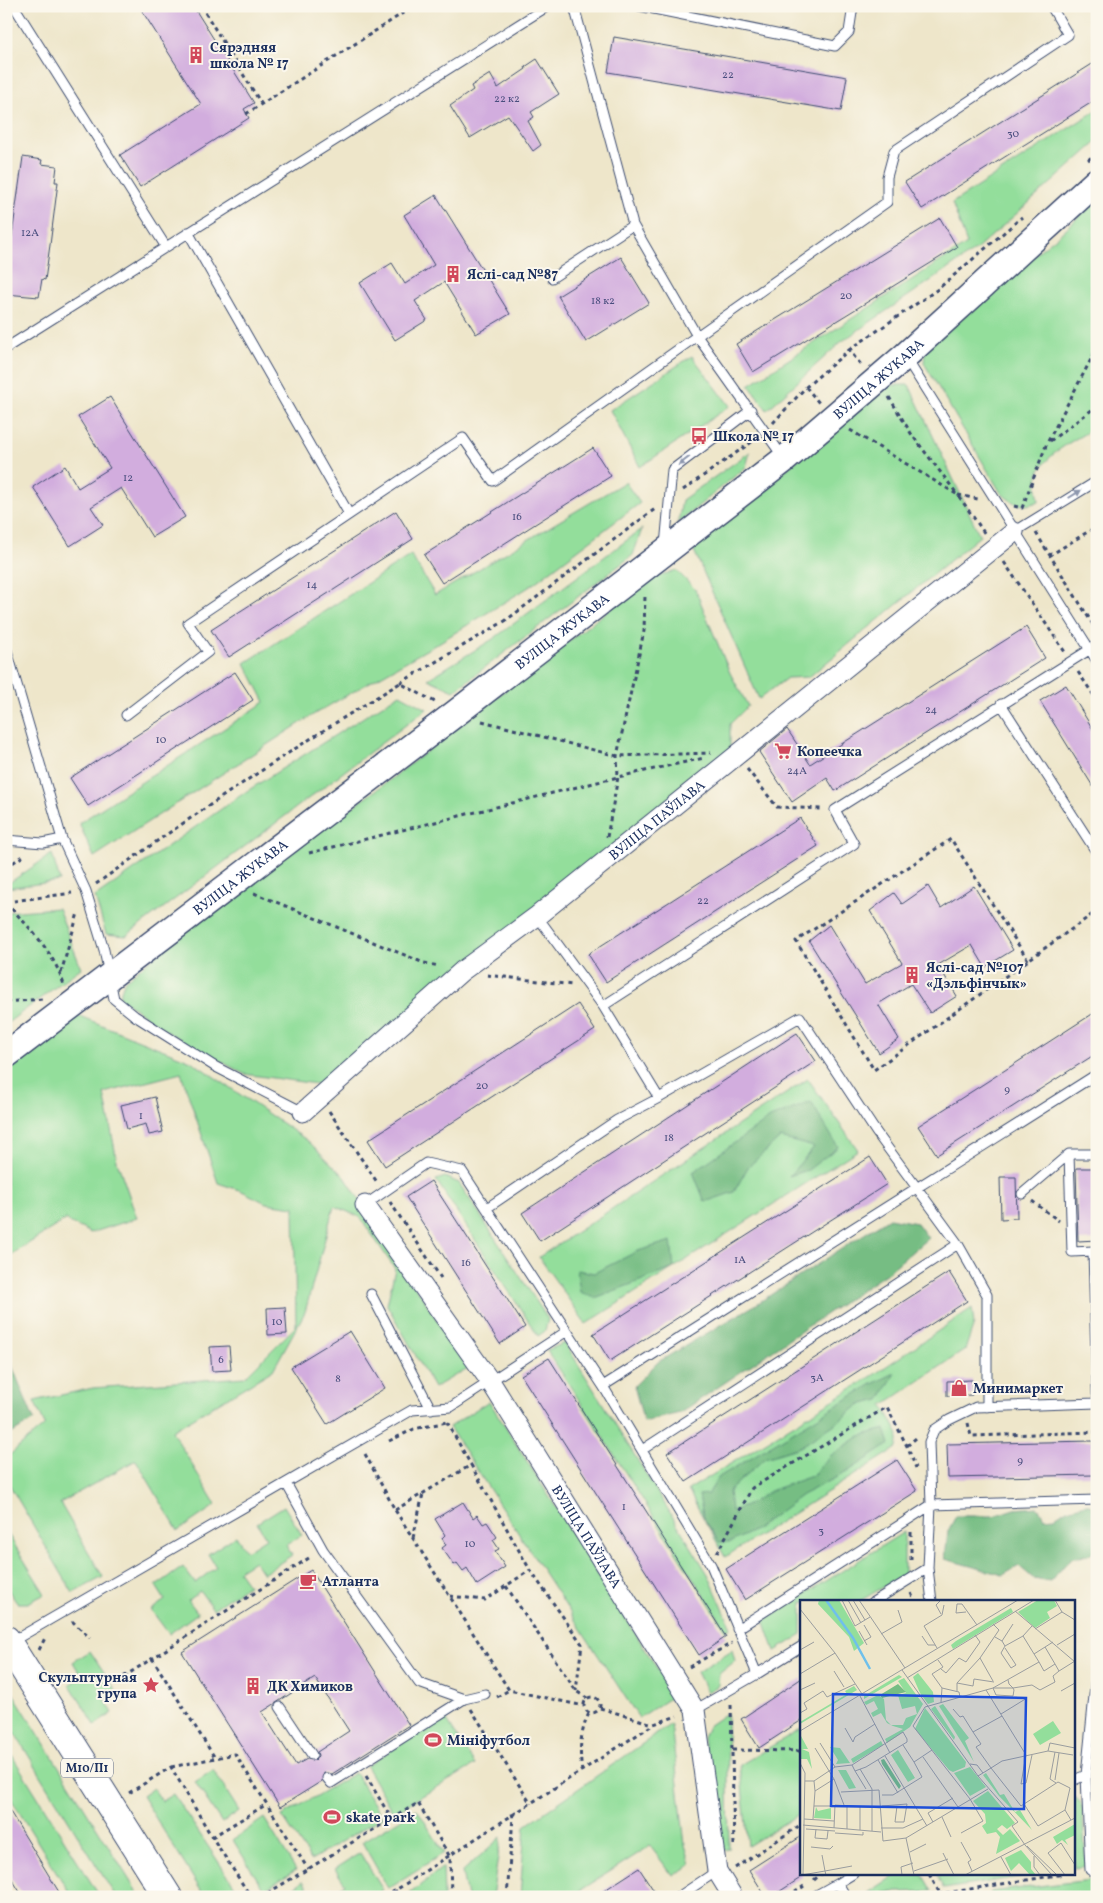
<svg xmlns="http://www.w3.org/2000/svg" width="1103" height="1903" font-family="Vollkorn,serif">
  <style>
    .green { fill: #93de9b; stroke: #57867c }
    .forest { fill: #76bd83; stroke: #487670 }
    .building { fill: #d2adde; fill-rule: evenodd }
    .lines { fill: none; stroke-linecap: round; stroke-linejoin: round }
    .lane-casing { stroke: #3b4a6e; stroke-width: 11 }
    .street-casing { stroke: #3b4a6e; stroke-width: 21 }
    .secondary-casing { stroke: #3b4a6e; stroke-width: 29 }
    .primary-casing { stroke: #3b4a6e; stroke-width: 30 }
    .path { stroke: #3b4a6e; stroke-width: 3; stroke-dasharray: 4 4; stroke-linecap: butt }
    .lane { stroke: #fff; stroke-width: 9 }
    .street { stroke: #fff; stroke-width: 19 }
    .secondary { stroke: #fff; stroke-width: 26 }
    .primary { stroke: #fff; stroke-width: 28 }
    .oneway { fill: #8d97ae }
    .labels { text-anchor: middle; stroke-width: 4; stroke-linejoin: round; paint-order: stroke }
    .number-label { font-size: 11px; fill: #494e7e }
    .shield { fill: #fbf7ec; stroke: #5e6b89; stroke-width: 1 }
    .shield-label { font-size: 12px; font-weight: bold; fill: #1b2f5e }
    .poi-label { font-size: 14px; font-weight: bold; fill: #1b2f5e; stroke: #fbf7ec; text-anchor: start }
    .street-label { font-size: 14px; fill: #1b2f5e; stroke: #fbf7ec }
    .inset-river { fill: none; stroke: #6fc0eb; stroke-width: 2.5 }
    .inset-road { fill: none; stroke: #9a9d9f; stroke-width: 1 }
    .view { fill: #1d4ed8; fill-opacity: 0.15; stroke: #1d4ed8; stroke-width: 2.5 }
    .inset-edge { fill: none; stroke: #1b2f5e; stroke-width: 2.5 }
  </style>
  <rect width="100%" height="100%" fill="#fbf7ec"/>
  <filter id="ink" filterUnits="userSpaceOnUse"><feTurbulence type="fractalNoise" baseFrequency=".02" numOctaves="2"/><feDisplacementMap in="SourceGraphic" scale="10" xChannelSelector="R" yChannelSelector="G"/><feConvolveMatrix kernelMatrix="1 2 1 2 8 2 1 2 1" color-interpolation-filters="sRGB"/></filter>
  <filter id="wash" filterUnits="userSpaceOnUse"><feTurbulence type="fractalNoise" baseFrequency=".0096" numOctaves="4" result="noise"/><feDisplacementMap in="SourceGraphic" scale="20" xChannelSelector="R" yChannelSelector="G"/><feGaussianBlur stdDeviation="1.12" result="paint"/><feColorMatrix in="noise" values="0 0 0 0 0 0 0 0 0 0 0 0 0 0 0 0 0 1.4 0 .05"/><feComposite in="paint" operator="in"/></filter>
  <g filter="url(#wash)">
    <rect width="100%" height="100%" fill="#eee6ca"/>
    <path class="green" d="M1097,110V142L977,249L841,342L767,410L749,385L967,244L952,203Z
      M1097,200V426C1078,439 1039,455 1037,481C1036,487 1038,494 1039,501C1022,509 1014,504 1001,493L924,363L926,339L1058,236Z
      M692,356L730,406L640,467L610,410Z
      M889,385H909L980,536L809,677L787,678L759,699L692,546Z
      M750,452L746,467L678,523L682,500Z
      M625,482L640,503L529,587L440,642L316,713L94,857L79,823L265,702L245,663L411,555L435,595Z
      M642,529L633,555L454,691L428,679L493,639Z
      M676,570L695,589L730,673L748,706L730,724V752L331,1086L244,1074L164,1030L119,997L125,980L264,870L386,783L646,581Z
      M400,694L427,709L126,936L106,934L95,897L247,791Z
      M52,854L60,881L6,888V885Z
      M58,908L81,968L6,1024V912Z
      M77,1015L191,1061L308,1141L345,1177L468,1368L434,1388L387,1305L395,1269L360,1217L334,1206L305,1312L273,1370L172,1431L216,1505L178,1531L136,1460L60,1503L103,1577L73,1593L6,1479V1458L45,1425L34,1401L93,1388L245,1377L296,1326L294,1207L266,1203L242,1191L218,1183L181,1073L104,1093L117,1161L137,1218L91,1233L65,1220L6,1258V1072Z
      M808,1079L858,1150L586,1324L539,1257Z
      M445,1177L459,1183L548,1319L545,1331L538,1336L436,1180Z
      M972,1308L974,1324L965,1350L883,1405L899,1435L897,1448L725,1557L688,1490L872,1376Z
      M565,1343L708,1574L731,1627L726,1630L547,1350Z
      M489,1401L674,1695L639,1718L449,1427Z
      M284,1506L302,1535L286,1545L292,1555L263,1574L254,1561L238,1571L248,1585L213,1609L200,1591L188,1600L198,1613L169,1634L151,1610L165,1600L156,1586L183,1567L195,1583L216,1567L208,1554L236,1536L246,1551L266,1538L257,1523Z
      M6,1531L45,1594L28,1603H17L6,1587Z
      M904,1532V1575L858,1602H802V1635L775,1651L764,1620Z
      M732,1650L735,1661L719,1674L718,1686L707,1692L697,1672Z
      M90,1651L117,1692L105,1700L113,1713L95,1725L70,1685L82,1677L73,1662Z
      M6,1682L140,1897H116L6,1719Z
      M727,1713L729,1849L720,1851L703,1738L708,1726Z
      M444,1716L475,1765L393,1813L366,1766Z
      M671,1724L685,1845L691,1865L673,1876L650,1846L570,1897H520L525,1826Z
      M802,1728V1812L748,1846L740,1765Z
      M6,1746L100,1897H72L6,1791Z
      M213,1770L239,1811L222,1823L195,1782Z
      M355,1773L382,1817L311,1860L282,1816Z
      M153,1788L162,1801L173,1794L242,1897H205L142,1796Z
      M1075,1797L1082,1804L1086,1866L1074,1868Z
      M417,1809L444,1853L388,1888L362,1842Z
      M264,1818L296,1870L264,1890L233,1840Z
      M501,1837L492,1897H467L462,1872Z
      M360,1853L383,1890L373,1897H327L345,1884L335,1869Z
      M443,1867L444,1897H409L408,1895Z
      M897,1874H922L932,1891L868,1893Z
      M941,1874H1037L944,1889L937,1876Z
      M1090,1880L1097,1885V1897H990V1892Z
      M303,1881L313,1896L280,1897Z"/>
    <path class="forest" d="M811,1102L838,1147L808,1170L789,1176L814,1147L780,1138L748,1167L734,1192L705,1202L693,1172L770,1118Z
      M889,1218L917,1223L928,1238L887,1273L680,1413L644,1422L634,1386L658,1362L755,1305Z
      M671,1241L674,1268L595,1298L580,1292L577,1270L594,1273L638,1251Z
      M6,1351L34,1420L6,1437Z
      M895,1373L880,1400L859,1405L835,1424L800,1447L765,1458L729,1491L731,1511L746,1506L772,1490L812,1476L830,1456L860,1436L885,1429L890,1444L847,1472L802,1495L755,1530L731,1542H719L704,1520L699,1495L708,1494L719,1477L872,1384Z
      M1086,1504L1097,1508V1548L1091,1554L1070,1559L1050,1582L1034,1579L1019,1566L1003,1575L945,1559L948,1531L956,1516H993L1014,1509L1038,1507L1044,1518L1055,1517L1067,1509Z"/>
    <g id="blocks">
      <path class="building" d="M139,6H193L254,103L244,109L249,118L140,187L120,155L201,104Z
        M614,37L847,77L841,111L608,72Z
        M537,59L559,94L531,112L534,117L528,121L541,145L533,151L508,115L470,138L450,106L473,90L471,86L490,74L498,88L526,69L525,67Z
        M1097,61V99L922,209L905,182Z
        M23,157L42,160L41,164L57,166L55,182H58L50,245L45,280L42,279L39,297L6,294V278Z
        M436,195L510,314L476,334L444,282L415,301L427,320L395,340L360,283L392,263L405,284L434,265L404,215Z
        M940,218L957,247L753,372L736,344Z
        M621,257L649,303L586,342L558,296Z
        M110,397L185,517L152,537L121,488L91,507L103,525L70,546L33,487L65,466L78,488L110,468L78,417Z
        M593,448L611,476L442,583L424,555Z
        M396,511L413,539L229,657L211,630Z
        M1026,627L1045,658L835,791L827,778L792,802L759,752L787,729L810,764Z
        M235,672L253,700L88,806L70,778Z
        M1066,685L1097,736V793L1040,701Z
        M800,818L818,846L606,982L588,954Z
        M928,886L941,908L974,886L1013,950L985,967L972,945L938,965L957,996L930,1013L911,984L878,1004L899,1039L879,1053L809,941L829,925L865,984L902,963L870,911L894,893L902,904Z
        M578,1004L595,1030L385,1166L368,1140Z
        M1097,1011V1053L937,1155L918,1126Z
        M797,1033L816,1061L540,1241L522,1213Z
        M155,1097L163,1132L149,1135L146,1124L127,1129L121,1105Z
        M870,1157L887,1184L610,1361L593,1334Z
        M1076,1168H1097V1240L1078,1241Z
        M1000,1177H1016L1017,1218L1001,1219Z
        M431,1181L525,1327L500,1344L406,1197Z
        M949,1272L967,1301L686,1482L667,1453Z
        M285,1307L287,1334L268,1335L267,1308Z
        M350,1331L385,1388L327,1424L291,1367Z
        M229,1346L231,1370L212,1371L210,1347Z
        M549,1358L726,1637L699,1655L521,1375Z
        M972,1380V1395L947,1396V1381Z
        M1093,1441L1094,1475L948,1478L947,1444Z
        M897,1460L917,1491L745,1600L726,1569Z
        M463,1502L473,1518L477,1515L483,1524L487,1522L497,1537L493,1540L499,1549L495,1551L505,1567L477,1585L467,1568L463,1571L457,1563L454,1565L442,1548L446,1545L442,1538L445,1535L435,1519Z
        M311,1570L409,1725L332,1774L324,1773L322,1781L280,1807L182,1652ZM315,1678L349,1731L317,1752L318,1757L315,1760L307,1759L296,1765L262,1712Z
        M802,1678V1720L759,1748L741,1719Z
        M6,1805L62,1897H23L6,1869Z
        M802,1836V1877L771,1897H766L749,1870Z
        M639,1868L658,1897H594Z"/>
    </g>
  </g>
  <g filter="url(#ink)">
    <use href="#blocks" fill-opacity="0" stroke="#3b4a6e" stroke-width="1"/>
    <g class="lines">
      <g class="lane-casing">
        <path id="lane" d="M14,6L166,247
          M639,6L835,46L849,32L853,6
          M188,232L349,514
          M552,278L633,225
          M6,348L548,6
          M906,358L1097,661
          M783,457L697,336L887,202V177L894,151L1068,35L1051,6
          M1014,532L1097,481
          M665,546L672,470L751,410
          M6,647L62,839L86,891L104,950L114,999L135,1016L214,1066L303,1112
          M1001,704L1097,853
          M126,715L208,652L188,623L463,438L493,481L697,336L633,225L574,6
          M6,840L43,843L62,839
          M537,916L603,1006L659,1098L800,1017L876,1132L958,1244L987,1295V1407
          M603,1006L854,844L835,810L1089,650
          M1097,1154H1069L1072,1252L1093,1251L1097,1253
          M1022,1194L1069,1154
          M365,1205L426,1163L462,1171L603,1386L711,1565L757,1674L695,1710
          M487,1208L617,1120L659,1098
          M1093,1251L1097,1394
          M371,1294L431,1409
          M603,1386L1097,1074
          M642,1450L958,1244
          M286,1483L323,1550L419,1683L464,1699L331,1783L327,1778
          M873,1602L928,1568
          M932,1602L928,1568L931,1505L929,1442L934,1430L949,1420L976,1407L1097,1403
          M737,1629L931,1505L1097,1500
          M11,1642L412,1410L451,1407L567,1331
          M1097,1666L1086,1775L1090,1870L1097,1874
          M757,1674L802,1646
          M464,1699L485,1694
          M280,1707L312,1755
          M1074,1780L1086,1775
          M838,1883L853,1874
          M678,1897L717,1871
          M813,1897L838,1883L846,1897"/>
      </g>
      <g class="street-casing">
        <g id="street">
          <path id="s1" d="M303,1112L462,971L537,916L1014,532"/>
          <path id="s2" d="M365,1205L490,1381L695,1710L717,1871L733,1897"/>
        </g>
      </g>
      <g class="secondary-casing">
        <g id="secondary">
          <path id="s3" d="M6,1055L456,713L785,459L905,356L1097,181"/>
        </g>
      </g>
      <g class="primary-casing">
        <path id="primary" d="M6,1640L168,1897"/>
      </g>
      <path class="path" d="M201,6L262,105
        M246,114L414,6
        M1088,160L1097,153
        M849,350L938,289L1022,217
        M806,387L819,403
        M889,397L912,435L958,495L978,499
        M773,423L806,387L849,350L862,366
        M850,430L958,495L985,534
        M1050,441L1097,406
        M683,490L756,439
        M1014,506L1022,508L1047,443L1097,348
        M1036,533L1097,631
        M1049,556L1097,526
        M1004,562L1065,652
        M1078,672L1097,700
        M400,683L505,621L655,509
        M482,721L617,756L711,753
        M747,769L777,807L823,809
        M607,837L618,777L617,756L644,631L645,595
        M309,853L618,777L704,758
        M6,867L25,855
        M96,884C196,813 296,746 400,683L435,702
        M254,893L424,963L439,966
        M6,902L72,893
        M6,903C29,927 54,952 64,985
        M1028,960L951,839L796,941L874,1070L1097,911
        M61,973L78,913
        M487,975L573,985
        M6,1002L43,999
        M329,1111L377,1182
        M1032,1201L1059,1221
        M390,1202L441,1278
        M447,1422L471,1465
        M968,1423L971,1436L1097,1432
        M389,1441L414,1429L447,1422
        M907,1446L916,1438
        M365,1454L395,1510L509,1690L584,1706
        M395,1510L471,1465L530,1570L582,1644L576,1691
        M911,1532V1564
        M413,1538L423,1494
        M717,1553L752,1488L887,1407L907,1446L916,1468
        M506,1586L576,1691L587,1698
        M911,1593L915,1602
        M450,1596L485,1600L530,1570
        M72,1621L90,1638
        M39,1650L45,1638
        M152,1658L215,1758
        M689,1667L732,1643
        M117,1681L312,1556
        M584 1705a8 8 0 1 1 16 0a8 8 0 1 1-16 0Z
        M497,1697L509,1690
        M731,1705L734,1848
        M600,1708L653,1724
        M471,1709L531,1804
        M732,1750L802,1751
        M171,1767L235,1754L308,1869
        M582,1772C579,1749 580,1733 589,1713
        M366,1776L394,1823
        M129,1793L171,1767L212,1837L251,1897
        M212,1837L267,1804
        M735,1868L802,1824
        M929,1874L942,1897
        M814,1880L821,1874
        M395,1890L399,1897
        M261,1897L418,1803L450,1857L451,1897
        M385,1897L654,1724L677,1716
        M507,1897L513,1817L511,1810
        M788,1897L804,1886
        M874,1897L940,1894L1064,1874"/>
      <use href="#lane" class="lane"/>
      <use href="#street" class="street"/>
      <use href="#secondary" class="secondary"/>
      <use href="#primary" class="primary"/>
    </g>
    <defs><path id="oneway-solid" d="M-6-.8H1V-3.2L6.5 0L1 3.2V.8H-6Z" transform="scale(1.25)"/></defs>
    <g class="oneway">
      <use href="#oneway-solid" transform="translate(684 461) rotate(142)"/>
      <use href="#oneway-solid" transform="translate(1075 494) rotate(-32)"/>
    </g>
  </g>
  <defs>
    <g id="building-bare" transform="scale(1.35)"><path d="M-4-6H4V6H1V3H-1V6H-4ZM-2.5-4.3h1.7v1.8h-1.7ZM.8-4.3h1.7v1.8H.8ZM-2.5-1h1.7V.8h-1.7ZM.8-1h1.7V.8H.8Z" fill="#d1495b" stroke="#fbf7ec" stroke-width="2.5" paint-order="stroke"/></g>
    <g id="bus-bare" transform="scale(1.35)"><path d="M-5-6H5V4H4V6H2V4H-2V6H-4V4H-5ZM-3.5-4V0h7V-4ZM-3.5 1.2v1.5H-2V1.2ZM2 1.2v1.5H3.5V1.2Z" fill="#d1495b" stroke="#fbf7ec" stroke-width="2.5" paint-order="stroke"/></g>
    <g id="supermarket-bare" transform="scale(1.35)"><path d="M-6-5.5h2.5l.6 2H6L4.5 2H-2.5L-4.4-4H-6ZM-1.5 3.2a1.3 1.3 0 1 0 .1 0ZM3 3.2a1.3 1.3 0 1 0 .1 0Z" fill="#d1495b" stroke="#fbf7ec" stroke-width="2.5" paint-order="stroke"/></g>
    <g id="shop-bare" transform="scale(1.35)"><path d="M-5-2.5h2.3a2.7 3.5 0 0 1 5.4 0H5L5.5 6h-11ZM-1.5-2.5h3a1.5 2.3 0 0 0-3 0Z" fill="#d1495b" stroke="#fbf7ec" stroke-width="2.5" paint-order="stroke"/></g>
    <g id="cafe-bare" transform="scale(1.35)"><path d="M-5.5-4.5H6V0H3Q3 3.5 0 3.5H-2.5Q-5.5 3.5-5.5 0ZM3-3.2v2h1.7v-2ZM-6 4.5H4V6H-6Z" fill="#d1495b" stroke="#fbf7ec" stroke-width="2.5" paint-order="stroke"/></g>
    <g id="sight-bare" transform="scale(1.35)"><path d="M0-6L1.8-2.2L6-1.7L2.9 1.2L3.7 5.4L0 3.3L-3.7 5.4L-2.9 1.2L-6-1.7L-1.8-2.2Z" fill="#d1495b" stroke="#fbf7ec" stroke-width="2.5" paint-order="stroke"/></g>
    <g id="stadium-bare" transform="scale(1.35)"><path d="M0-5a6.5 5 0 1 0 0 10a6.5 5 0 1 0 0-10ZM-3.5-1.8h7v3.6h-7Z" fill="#d1495b" stroke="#fbf7ec" stroke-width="2.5" paint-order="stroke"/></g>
  </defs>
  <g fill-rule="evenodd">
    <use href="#building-bare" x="196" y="55"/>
    <use href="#building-bare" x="453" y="274"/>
    <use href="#bus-bare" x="699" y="436"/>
    <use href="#supermarket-bare" x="783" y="751"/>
    <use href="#building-bare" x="912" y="975"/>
    <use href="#shop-bare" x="959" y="1388"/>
    <use href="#cafe-bare" x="308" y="1581"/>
    <use href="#sight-bare" x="151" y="1685"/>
    <use href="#building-bare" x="253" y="1686"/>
    <use href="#stadium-bare" x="433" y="1740"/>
    <use href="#stadium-bare" x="332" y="1817"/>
  </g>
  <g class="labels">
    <g class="number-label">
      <text x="728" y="78">22</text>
      <text x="507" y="102">22 к2</text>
      <text x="1013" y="137">30</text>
      <text x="30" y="236">12А</text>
      <text x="846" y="299">20</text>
      <text x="603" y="304">18 к2</text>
      <text x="128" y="481">12</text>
      <text x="517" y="520">16</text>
      <text x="312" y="588">14</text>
      <text x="931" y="713">24</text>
      <text x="161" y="743">10</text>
      <text x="797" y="774">24А</text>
      <text x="703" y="904">22</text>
      <text x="482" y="1089">20</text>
      <text x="1007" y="1093">9</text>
      <text x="141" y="1119">1</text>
      <text x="669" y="1141">18</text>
      <text x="740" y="1263">1А</text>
      <text x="466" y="1266">16</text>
      <text x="277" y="1325">10</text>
      <text x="221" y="1363">6</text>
      <text x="817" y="1381">3А</text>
      <text x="338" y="1382">8</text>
      <text x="1020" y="1464">9</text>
      <text x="624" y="1510">1</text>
      <text x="821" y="1534">3</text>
      <text x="470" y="1547">10</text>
    </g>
    <rect class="shield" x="61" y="1758.5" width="52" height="19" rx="4"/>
    <g class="shield-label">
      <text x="87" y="1772">М10/П1</text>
    </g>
    <g class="poi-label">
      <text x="210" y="52">Сярэдняя<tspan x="210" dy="16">школа № 17</tspan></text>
      <text x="467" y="279">Яслі-сад №87</text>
      <text x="713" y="441">Школа № 17</text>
      <text x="797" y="756">Копеечка</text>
      <text x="926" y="972">Яслі-сад №107<tspan x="926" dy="16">«Дэльфінчык»</tspan></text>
      <text x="973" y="1393">Минимаркет</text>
      <text x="322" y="1586">Атланта</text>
      <text x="137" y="1682" text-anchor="end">Скульптурная<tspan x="137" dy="16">група</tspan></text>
      <text x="267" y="1691">ДК Химиков</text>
      <text x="447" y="1745">Мініфутбол</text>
      <text x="346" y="1822">skate park</text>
    </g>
    <g class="street-label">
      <text dy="5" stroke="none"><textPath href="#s3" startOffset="1104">ВУЛІЦА ЖУКАВА</textPath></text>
      <text dy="5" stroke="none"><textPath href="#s3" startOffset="699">ВУЛІЦА ЖУКАВА</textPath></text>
      <text dy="5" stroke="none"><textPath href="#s1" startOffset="459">ВУЛІЦА ПАЎЛАВА</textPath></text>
      <text dy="5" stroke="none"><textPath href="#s3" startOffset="294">ВУЛІЦА ЖУКАВА</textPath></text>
      <text dy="5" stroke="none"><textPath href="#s2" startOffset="399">ВУЛІЦА ПАЎЛАВА</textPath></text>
    </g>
  </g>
  <g transform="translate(800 1600)">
    <rect width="275" height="275" fill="#eee6ca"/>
    <path d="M19,0H39L64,43L54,51L49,37L18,4ZM238,0H254L257,6L247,12L250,18L235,28L218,12ZM211,8L213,12L153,49L151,45L156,41ZM118,73L133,92L134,102L128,104L120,93L113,77ZM99,75L102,77L64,99V96ZM104,78L123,104L110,127L87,143L85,139L103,129L93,126L87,123L81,113L73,117L71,113L78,109L74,101L66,105L64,102L78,95L84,99L86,120L91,125H103L106,118L117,114L115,106L102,109L98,95L106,93L98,81ZM54,86L57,90L0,124V122L47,94L45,91ZM143,104L169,138L165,141L174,162L139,106ZM135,106L155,137L154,140L131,109ZM125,108L166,162L165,167L153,172L149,170L115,129ZM253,121L261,133L240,145L233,134ZM1,136L8,149H2L9,152L12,169L7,159H0ZM81,141L83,145L53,163L51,159ZM30,147L40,148L50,163L36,164L38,160ZM98,150L115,178L108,182L91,155ZM170,167L186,187L170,196L154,173ZM38,170H46L56,188L49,189ZM186,173L200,195L204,194L215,212L220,210L232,230L199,196L183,175ZM188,191L215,223L207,229L202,225L197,229L203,235L210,229L220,241L196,254L200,237L196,232L187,234L182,226L186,223L185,214L173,201ZM16,207L18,211L31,208V219L14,218ZM275,224V235L265,240L268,245L262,240L257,244L253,237ZM221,250L231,262V269L236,275H230L219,263L211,271L205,258Z" fill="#93de9b"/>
    <path d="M98,84L106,92L82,98L80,95ZM84,159L101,186L99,189L82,164L81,160Z" fill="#76bd83"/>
    <path class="inset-river" d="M26,0L53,38L70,69"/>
    <path class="inset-road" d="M42,0L55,26L70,17M48,0L61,23M53,0L65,20M59,0L105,68M141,0L136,5L141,14M255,0L262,12L275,20M0,9L35,53L62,94M215,11L275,62M166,12L156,13L157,4H162L177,25M64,25L71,37L64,41M235,29L262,12M59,31L67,45M81,34L102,22L98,10M122,36L128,45H135M195,37L202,41L213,24M202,41L205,46L223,36M257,45L275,34M245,47L255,64M137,48L124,26L142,15L144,5M205,48L216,65L211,68L201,53L205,46M0,50L14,42M234,54L253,42M180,58L199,30L193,24M138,60L143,67L132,74L142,88L141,102M239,62L244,71L255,64L259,71L275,61M141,69L146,73L159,58L166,62L180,42L175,35M102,70L178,176L218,222L212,226L225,245L252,275M34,71L44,87M0,74L35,53M107,78L234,0M208,80L209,84L213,88L214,90L213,96L196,95L193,88H213L232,85L240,90L255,82L253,76L259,71M157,83L180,58L193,81M142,88L159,92L160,97M0,90L15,83M186,90L226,155L221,184L226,183L232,155M157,91V83L173,86L174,79L194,82M261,91L275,83M60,96L90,153M153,109L160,117L163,116L173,132L181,144L176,147L191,168L202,161L248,151L273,155M0,113L7,109L4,103L23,91L27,97L55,84M201,114L227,98M45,128L53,142L55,137L75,124M0,131L218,0M173,132L202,116M20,143L35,167M103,145L114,162M248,151L250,143L275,148M255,152L250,179L256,183M85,156L127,226M123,157L158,207M78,160L98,193M0,163L5,173L3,275M170,164L177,165L183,173M60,169L72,189V231M55,171L66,189M178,176L191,168L221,206L224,204L238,226L265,210L271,220M34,179L44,205M255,180L259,153M5,181H14L35,167L52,165L103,132L107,139V142L66,167L55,171L52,165M14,181L15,191L34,179L15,148M41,192L79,190L83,241L106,238L188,189M82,195H93L122,177L114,162L132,150M224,204L258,182L270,188L265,210M14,206H34M60,206V230M82,206L107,204L104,222H95L97,206M142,217L151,237M4,219L34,221M13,219L15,191M133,222L128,213L153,198M3,225L81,232M34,228L35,205L81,208M81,228H103L123,219M6,229L35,231M16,229L15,238L27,239L28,231M47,229V205M35,233L63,235V232M161,233L183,221L170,199L113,126L125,107L193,88L239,62L223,36L232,26M106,238L114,275M161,242L171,260L168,262L172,271M227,246L257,275M11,247L30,249L33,246M110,252L126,244M143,253L154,275M22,255L25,271L52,266M234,256V267L240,275M201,257L211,275M114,271L148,259M2,275L25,271L26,275M102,275L101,267L113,263M165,275L275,218M265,275L248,253L261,243L275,265"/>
    <path class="view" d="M33,94L226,98L224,209L31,206Z"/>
    <rect width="275" height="275" class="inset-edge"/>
  </g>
  <rect width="1103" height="1903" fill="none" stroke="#fbf7ec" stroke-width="25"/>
</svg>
